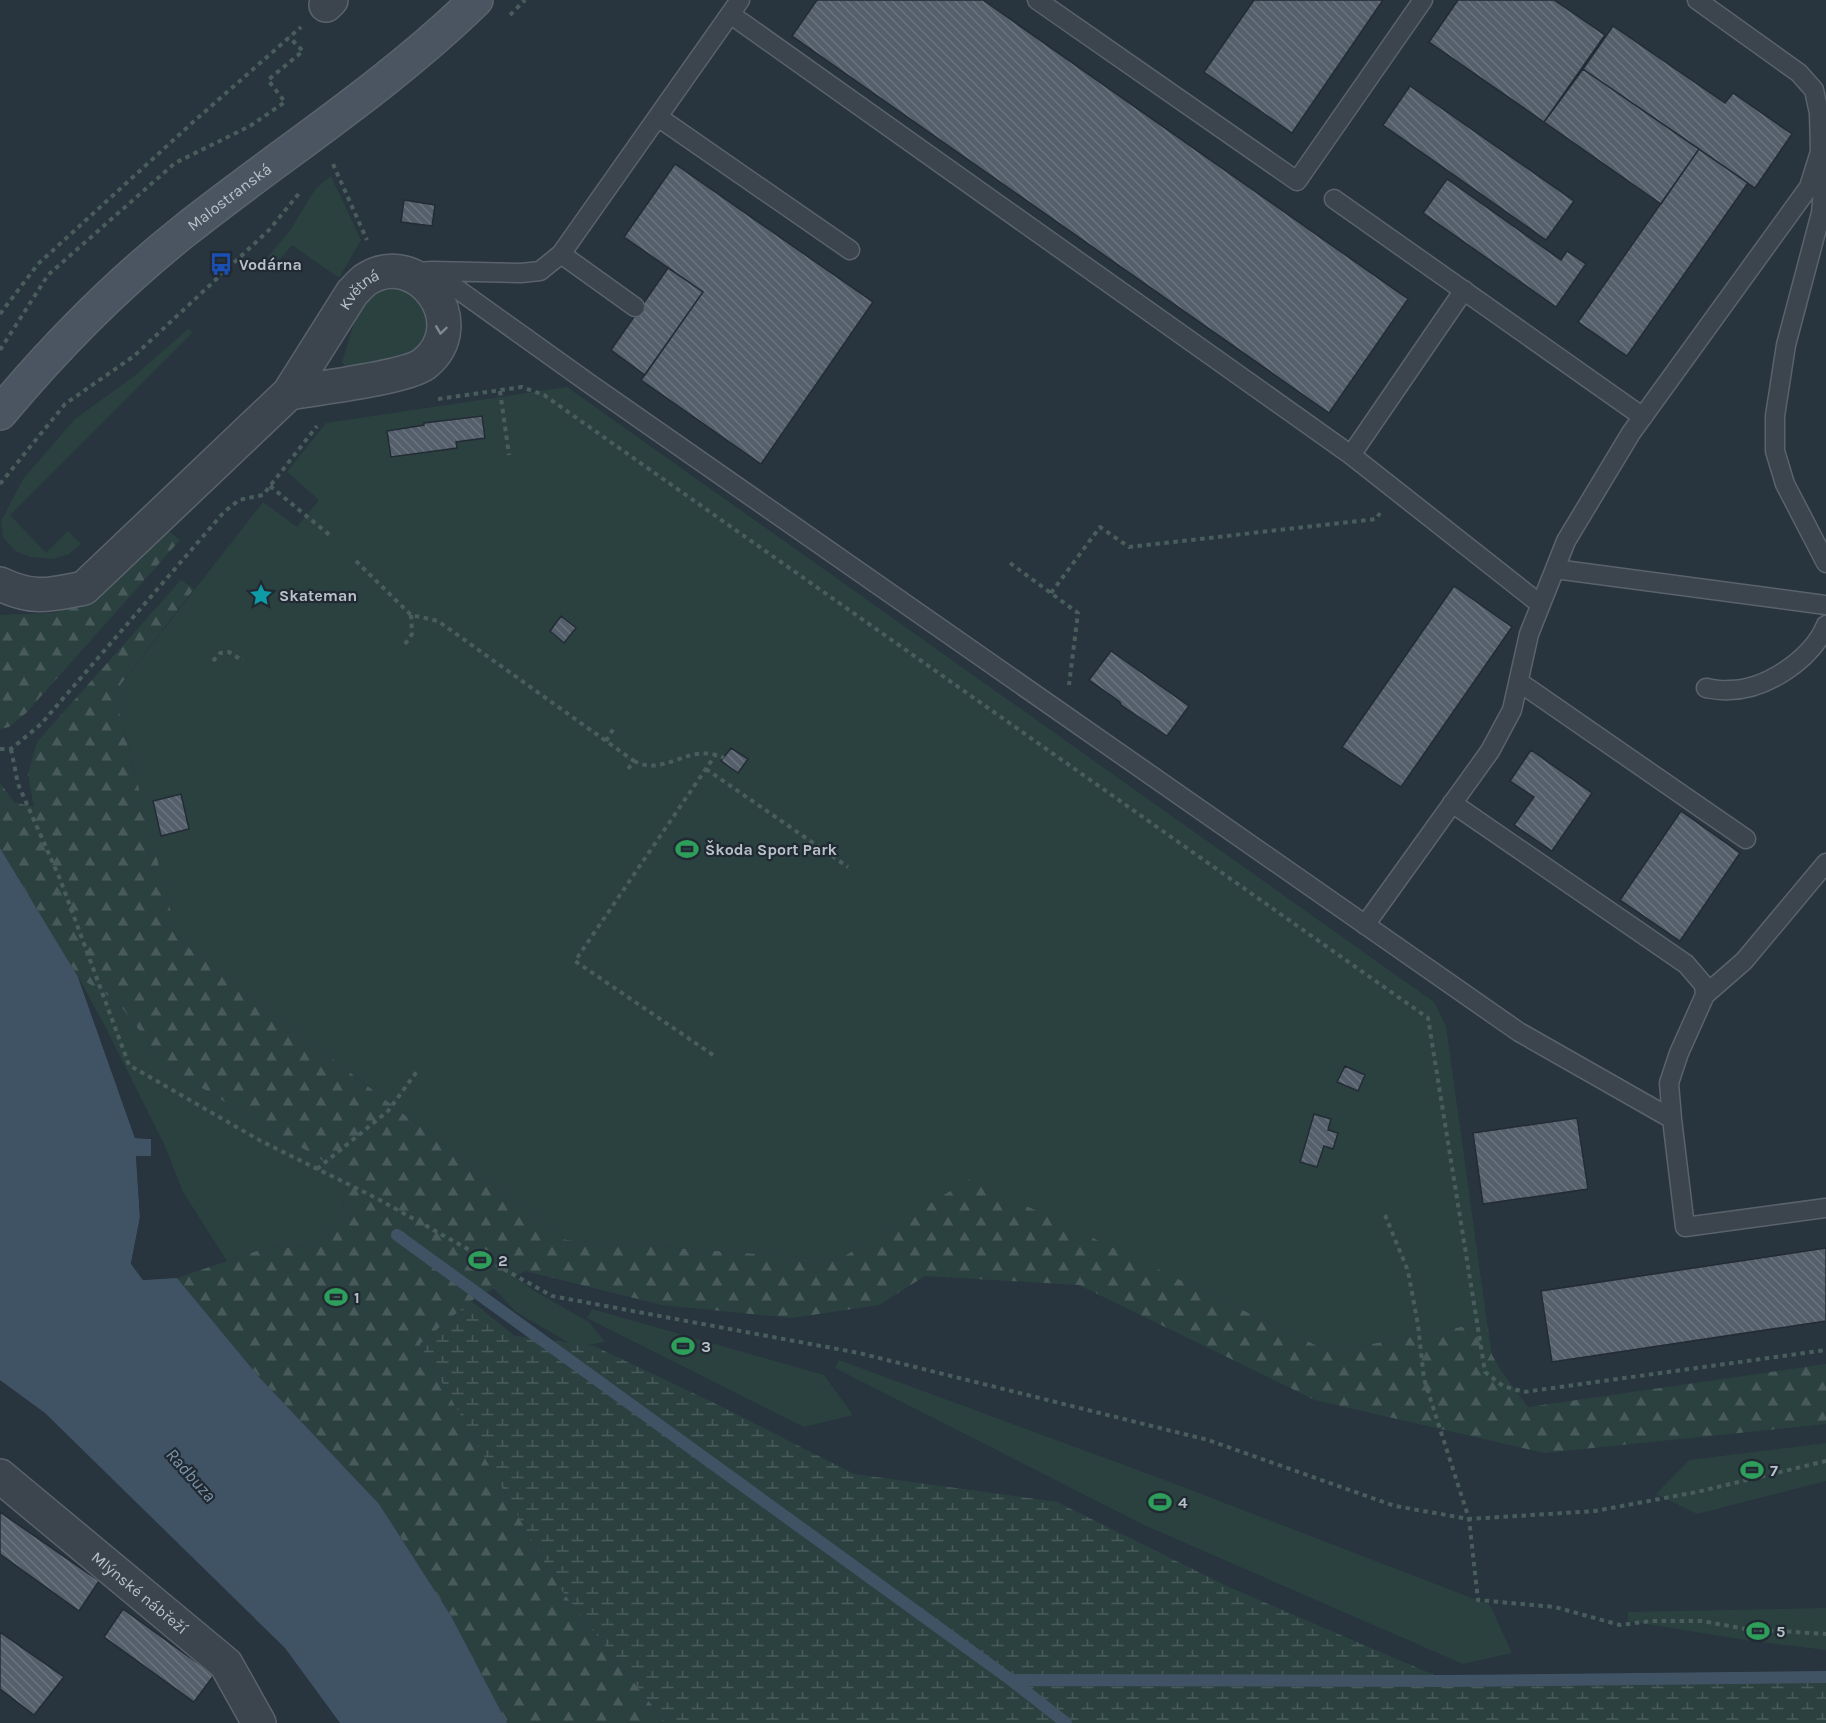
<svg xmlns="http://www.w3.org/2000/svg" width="1826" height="1723" font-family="Karla,sans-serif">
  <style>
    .green { fill: #2b4140 }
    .forest { fill: url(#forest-firs) }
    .wetland { fill: url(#wetland-marsh) }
    .water { fill: #405365 }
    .pier { fill: #28343e }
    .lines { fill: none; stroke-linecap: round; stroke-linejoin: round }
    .stream { stroke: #405365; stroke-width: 12 }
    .building { fill: url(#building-back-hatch); stroke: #232c35; stroke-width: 1.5 }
    .service-casing { stroke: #5a636c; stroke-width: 21 }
    .minor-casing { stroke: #5a636c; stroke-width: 36 }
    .secondary-casing { stroke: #5a636c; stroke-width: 36 }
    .path { stroke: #4a5d5d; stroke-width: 4; stroke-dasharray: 4.5 4.5; stroke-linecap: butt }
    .service { stroke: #3c454e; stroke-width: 18 }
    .minor { stroke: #3c454e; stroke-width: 33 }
    .secondary { stroke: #4a5561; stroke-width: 33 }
    .oneway { stroke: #808992 }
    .labels { text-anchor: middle; stroke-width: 4.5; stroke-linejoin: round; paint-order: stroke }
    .street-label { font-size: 16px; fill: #b8c0c9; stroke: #212a33 }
    .poi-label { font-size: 16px; font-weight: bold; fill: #b8c0c9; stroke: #212a33; text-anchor: start }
    .water-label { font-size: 18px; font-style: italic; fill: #7c94a9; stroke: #212a33 }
  </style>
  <defs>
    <pattern id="forest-firs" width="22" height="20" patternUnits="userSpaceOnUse" patternTransform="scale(1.5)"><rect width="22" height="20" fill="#2b4140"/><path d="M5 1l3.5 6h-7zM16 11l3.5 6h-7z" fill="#485b5a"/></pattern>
    <pattern id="wetland-marsh" width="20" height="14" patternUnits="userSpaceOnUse" patternTransform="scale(1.5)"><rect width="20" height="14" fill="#2b4140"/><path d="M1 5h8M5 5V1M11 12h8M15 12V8" fill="none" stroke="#485b5a"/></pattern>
    <pattern id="building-back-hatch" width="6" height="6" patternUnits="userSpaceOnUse" patternTransform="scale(1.5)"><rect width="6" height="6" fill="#545f6b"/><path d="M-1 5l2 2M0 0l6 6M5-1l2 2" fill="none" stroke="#6a747f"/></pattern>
  </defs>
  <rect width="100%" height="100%" fill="#28343e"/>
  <path class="green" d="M331,176L361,240L339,278L292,245L275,265L266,259L289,232L316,188Z
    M398,287C426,297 442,332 414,352C399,363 364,365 346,368L342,362C354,329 356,289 398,287Z
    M188,329L193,332L10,515L46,553L68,531L81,544L69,554L53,559L31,557L15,551L3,537L1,521L23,479L75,419L133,377Z
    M567,387L1434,1002L1446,1026L1487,1322L1330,1352L970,1180L838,1260L566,1240L178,939L141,798H139L135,773L114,693L263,502L297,527L319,500L287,472L326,423Z
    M78,977L117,1001L167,1067L347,1175L342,1217L316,1247L266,1248L227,1261L183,1192L164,1144L106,1028Z
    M444,1223L533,1290L589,1322L605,1342L576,1347L516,1312L438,1230Z
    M592,1309L824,1375L853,1415L804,1427L587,1318Z
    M839,1360L1162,1479L1490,1605L1512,1653L1463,1664L1144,1525L835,1368Z
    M1826,1443V1481L1697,1514L1656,1494L1689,1460Z
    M1826,1608V1650L1752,1641L1628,1621V1612Z"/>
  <path class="forest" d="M167,530L180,540L26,713L9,727L0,729V615L55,613L82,603Z
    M181,580L194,589L114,693L178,939L566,1240L838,1260L970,1179L1330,1352L1487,1322L1492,1355L1501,1371L1528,1407L1826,1364V1424L1544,1453L1315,1400L1079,1285L925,1276L879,1305L792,1318L662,1305L525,1271L471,1301L420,1344L558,1586L666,1723H507L451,1616L379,1504L259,1377L177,1278L266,1248L316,1247L342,1217L347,1175L167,1067L117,1001L78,977L0,848V783L14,802L34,807L28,774L37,742Z"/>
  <path class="wetland" d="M471,1301L515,1336L594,1346L716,1404L854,1474L1057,1502L1231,1588L1448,1681L1826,1677V1723H666L558,1586L420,1344Z"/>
  <path class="water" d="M0,848L78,977L135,1138L151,1139V1157L136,1156L140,1217L131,1264L143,1280L177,1278L259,1377L379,1504L451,1616L507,1723H340L285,1648L45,1413L0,1380Z"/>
  <path class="pier" d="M78,977L87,994L138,1135L152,1136L154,1138L153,1158L139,1159L143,1217L134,1263L144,1277L177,1275L180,1277L143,1280L131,1263L140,1217L136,1156H151V1139L135,1138Z"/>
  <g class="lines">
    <path class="stream" d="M397,1235L1011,1680L1448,1681L1826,1677
      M1011,1680L1066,1723"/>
  </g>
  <path class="building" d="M817,0H983L1408,299L1329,413L792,36Z
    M1254,0H1383L1292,133L1204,72Z
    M1458,0H1554L1605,35L1544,122L1429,42Z
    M1613,26L1725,103L1733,93L1792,134L1755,188L1583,69Z
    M1583,69L1699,149L1661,204L1544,122Z
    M1410,86L1574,201L1546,240L1383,125Z
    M1699,149L1748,183L1627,356L1578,322Z
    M675,164L873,302L761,464L641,380L703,292L624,237Z
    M1447,179L1561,260L1567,251L1586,264L1556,307L1423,213Z
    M404,200L435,205L432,226L401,222Z
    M668,268L703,292L645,375L611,350Z
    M482,416L485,438L456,442L457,448L391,457L387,431L424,425V423Z
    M1454,586L1512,627L1401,787L1342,747Z
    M561,616L576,628L564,643L550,631Z
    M1111,651L1189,706L1167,736L1121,705L1120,702L1089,680Z
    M731,748L748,759L738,773L721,761Z
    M1531,750L1592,793L1552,851L1514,825L1534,797L1510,781Z
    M181,794L189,829L161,836L153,801Z
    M1681,811L1740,853L1680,941L1620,900Z
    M1345,1066L1365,1075L1358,1091L1337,1082Z
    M1314,1114L1331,1119L1328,1130L1338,1133L1333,1149L1324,1146L1317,1167L1300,1162Z
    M1577,1118L1588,1189L1483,1204L1473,1133Z
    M1826,1248V1321L1552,1362L1541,1291Z
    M0,1512L99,1581L79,1611L0,1554Z
    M123,1609L214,1675L194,1702L104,1637Z
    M0,1632L64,1677L34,1715L0,1689Z"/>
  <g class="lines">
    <g class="service-casing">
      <path id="service" d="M1037,0L1297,181L1423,0
        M730,14L1351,455L1540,604
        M658,117L850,250
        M1820,162L1823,190L1821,213L1786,345L1775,416V451L1785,484L1826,563
        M1334,199L1643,417
        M561,254L635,307
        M432,271L521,273L540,271L561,254L740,0
        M418,272L432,271L590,384L1519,1032L1672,1119L1685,1227L1826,1208
        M1351,455L1464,290
        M1555,569L1826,605
        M1519,682L1746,839
        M1706,688C1713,689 1721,691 1729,690C1766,690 1812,659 1826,625
        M1452,803L1686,964L1704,985L1705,995L1679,1053L1669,1083L1672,1119
        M1365,925L1490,751L1512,710L1529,634L1566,541L1631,433L1809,187L1820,152L1819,113L1814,90L1799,73L1697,0
        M1705,995L1744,961L1826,863"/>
    </g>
    <g class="minor-casing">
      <g id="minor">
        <path d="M326,5L331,0"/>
        <path id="s1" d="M0,584C34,600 49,595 84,588L289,393L352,293C356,289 360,284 365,280C418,245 475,324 424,364C405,378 317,388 289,393"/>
        <path id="s2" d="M0,1476L226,1664L259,1723"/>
      </g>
    </g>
    <g class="secondary-casing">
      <g id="secondary">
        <path id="s3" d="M0,413C56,346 116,285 184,231C281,154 387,87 476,0"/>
      </g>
    </g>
    <path class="path" d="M510,15L525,0
      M333,164L367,240
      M0,314L38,264L192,123L301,27
      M0,350L48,275L175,163L250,126L285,102L268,80L303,51L289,37
      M500,391L509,455
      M438,399L522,387L544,395L1428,1018L1485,1372L1503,1386L1524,1392L1826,1350
      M0,484L65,404L134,356L269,230L301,191
      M270,486L332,537
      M356,561L411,615L438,621L634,761L628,769
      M1010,563L1078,613L1069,685
      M1051,593L1100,527L1129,547L1376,519L1380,513
      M405,644L412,634L411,615
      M213,661L220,653L229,652L243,661
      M606,741L615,726
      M0,749H11L41,724L224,512L239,500L263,495L317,426
      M11,749L18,784L60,879L129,1065L261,1141L378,1199L552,1296L859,1353L1208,1440L1395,1506L1469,1519L1595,1511L1697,1492L1826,1461
      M634,761C665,778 689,741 724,758
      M706,769L848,867
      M713,1055L575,961L716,754
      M317,1169L388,1111L418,1070
      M1385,1215L1408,1271L1418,1325L1424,1379L1469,1519L1478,1600L1555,1607L1620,1625L1651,1621H1702L1746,1629L1826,1634"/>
    <use href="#service" class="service"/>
    <use href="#minor" class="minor"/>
    <use href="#secondary" class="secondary"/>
  </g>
  <defs><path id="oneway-chevron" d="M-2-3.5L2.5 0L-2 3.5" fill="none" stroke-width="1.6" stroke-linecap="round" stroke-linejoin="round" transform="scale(1.5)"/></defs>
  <use class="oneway" href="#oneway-chevron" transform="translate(441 330) rotate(98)"/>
  <defs>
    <g id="bus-bare" transform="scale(1.8)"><path d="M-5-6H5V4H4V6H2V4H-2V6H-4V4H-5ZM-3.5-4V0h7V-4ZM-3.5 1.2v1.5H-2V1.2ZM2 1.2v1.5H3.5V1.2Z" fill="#1a4fb4" stroke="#212a33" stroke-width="2.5" paint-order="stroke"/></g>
    <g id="sight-bare" transform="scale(1.8)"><path d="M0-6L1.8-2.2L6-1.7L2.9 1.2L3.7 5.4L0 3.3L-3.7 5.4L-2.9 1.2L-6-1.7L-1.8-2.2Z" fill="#0f9aa8" stroke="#212a33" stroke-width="2.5" paint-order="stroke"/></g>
    <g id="stadium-bare" transform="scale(1.8)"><path d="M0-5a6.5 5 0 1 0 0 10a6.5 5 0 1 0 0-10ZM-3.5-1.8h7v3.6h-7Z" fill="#2e9e5b" stroke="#212a33" stroke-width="2.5" paint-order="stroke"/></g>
  </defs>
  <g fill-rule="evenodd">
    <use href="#bus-bare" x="221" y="264"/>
    <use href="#sight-bare" x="261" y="595"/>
    <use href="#stadium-bare" x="687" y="849"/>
    <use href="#stadium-bare" x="480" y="1260"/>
    <use href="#stadium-bare" x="336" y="1297"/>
    <use href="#stadium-bare" x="683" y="1346"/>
    <use href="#stadium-bare" x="1752" y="1470"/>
    <use href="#stadium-bare" x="1160" y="1502"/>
    <use href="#stadium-bare" x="1758" y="1631"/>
  </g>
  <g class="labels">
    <g class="street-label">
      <text dy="6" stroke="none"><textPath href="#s3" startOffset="316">Malostranská</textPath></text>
      <text dy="6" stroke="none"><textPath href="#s1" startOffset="495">Květná</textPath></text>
      <text dy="6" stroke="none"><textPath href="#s2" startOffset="182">Mlýnské nábřeží</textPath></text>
    </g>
    <g class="poi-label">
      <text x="239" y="270">Vodárna</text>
      <text x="279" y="601">Skateman</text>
      <text x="705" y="855">Škoda Sport Park</text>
      <text x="498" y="1266">2</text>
      <text x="354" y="1303">1</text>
      <text x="701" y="1352">3</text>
      <text x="1770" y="1476">7</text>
      <text x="1178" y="1508">4</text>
      <text x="1776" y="1637">5</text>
    </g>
    <g class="water-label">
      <text transform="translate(191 1475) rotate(48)" y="6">Radbuza</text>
    </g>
  </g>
</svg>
